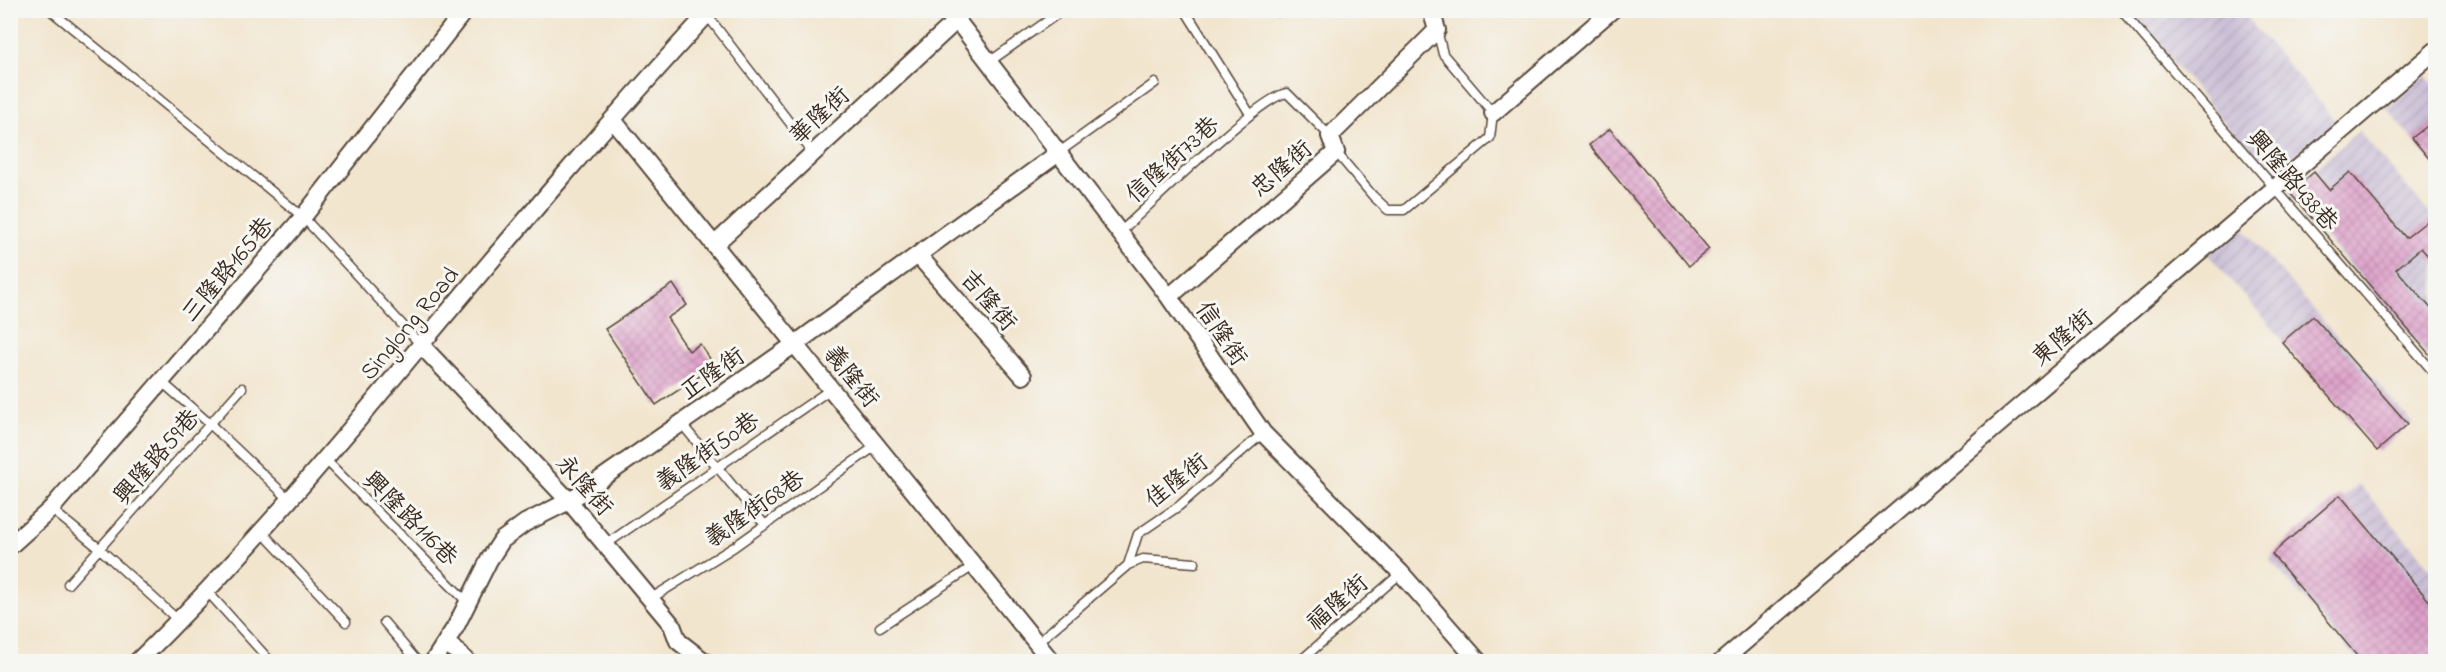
<svg xmlns="http://www.w3.org/2000/svg" width="2446" height="672" font-family="'Indie Flower','LXGW WenKai TC',sans-serif">
  <style>
    .industrial { fill: url(#industrial-furrows) }
    .building { fill: url(#building-cross-hatch) }
    .lines { fill: none; stroke-linecap: round; stroke-linejoin: round }
    .service-casing { stroke: #564638; stroke-width: 11 }
    .minor-casing { stroke: #564638; stroke-width: 20 }
    .service { stroke: #fff; stroke-width: 8 }
    .minor { stroke: #fff; stroke-width: 16 }
    .labels { text-anchor: middle; stroke-width: 6; stroke-linejoin: round; paint-order: stroke }
    .street-label { font-size: 24px; fill: #3b2a1e; stroke: #f6f6f2 }
  </style>
  <defs>
    <pattern id="industrial-furrows" width="10" height="10" patternUnits="userSpaceOnUse" patternTransform="scale(1.5)"><rect width="10" height="10" fill="#cabfd6"/><path d="M-1 1l2-2M0 10L10 0M9 11l2-2" fill="none" stroke="#aea4b7"/></pattern>
    <pattern id="building-cross-hatch" width="8" height="8" patternUnits="userSpaceOnUse" patternTransform="scale(1.5)"><rect width="8" height="8" fill="#dd9cc8"/><path d="M0 0l8 8M0 8l8-8" fill="none" stroke="#b47fa2"/></pattern>
  </defs>
  <rect width="100%" height="100%" fill="#f6f6f2"/>
  <filter id="ink" filterUnits="userSpaceOnUse"><feTurbulence type="fractalNoise" baseFrequency=".0167" numOctaves="2"/><feDisplacementMap in="SourceGraphic" scale="12" xChannelSelector="R" yChannelSelector="G"/><feConvolveMatrix kernelMatrix="1 2 1 2 8 2 1 2 1" color-interpolation-filters="sRGB"/></filter>
  <filter id="wash" filterUnits="userSpaceOnUse"><feTurbulence type="fractalNoise" baseFrequency=".008" numOctaves="4" result="noise"/><feDisplacementMap in="SourceGraphic" scale="24" xChannelSelector="R" yChannelSelector="G"/><feGaussianBlur stdDeviation="1.35" result="paint"/><feColorMatrix in="noise" values="0 0 0 0 0 0 0 0 0 0 0 0 0 0 0 0 0 1.4 0 .05"/><feComposite in="paint" operator="in"/></filter>
  <g filter="url(#wash)">
    <rect width="100%" height="100%" fill="#f2e5ce"/>
    <path class="industrial" d="M2129,11H2241L2338,123L2274,180Z
      M2425,75L2435,87V166L2386,108Z
      M2359,131L2435,220V365L2287,192Z
      M2240,225L2412,423L2379,451L2207,253Z
      M2359,484L2435,574V661H2358L2269,559Z"/>
    <g id="blocks">
      <path class="building" d="M2436,119V167L2412,138Z
        M1610,129L1709,249L1689,266L1589,145Z
        M2314,172L2329,190L2350,172L2406,238L2436,214V265L2421,248L2396,269L2436,314V362L2290,193Z
        M673,284L687,305L667,318L689,351L700,344L715,366L656,405L605,329Z
        M2313,316L2408,424L2377,451L2282,342Z
        M2340,495L2436,609V662H2362L2272,554Z"/>
    </g>
  </g>
  <g filter="url(#ink)">
    <use href="#blocks" fill-opacity="0" stroke="#564638" stroke-width="1.5"/>
    <g class="lines">
      <g class="service-casing">
        <path id="service" d="M50,10L303,217L421,345
          M1185,10L1250,114
          M2121,10L2436,375
          M1278,12L1279,10
          M707,15L813,153
          M989,62L1063,10
          M1336,152L1373,196L1388,210H1404L1490,138L1493,113L1443,54L1437,30
          M1058,153L1155,83
          M1119,233C1147,208 1260,96 1287,93L1330,136
          M162,382L210,424L291,501
          M681,423L765,525
          M326,460L468,603
          M51,509L100,549L179,621
          M262,532L346,622
          M605,545L831,389
          M1128,565L1138,534L1179,506L1263,433
          M68,584L242,388
          M207,591L271,662
          M650,599L734,547L877,445
          M384,622L418,662
          M880,627L975,565
          M1038,642L1128,565L1143,559L1195,563
          M1028,662L1044,651
          M1299,662L1401,573"/>
      </g>
      <g class="minor-casing">
        <path id="minor" d="M949,10L1169,297L1263,433L1401,573L1479,662
          M1493,113L1612,10
          M613,120L1052,662
          M714,245L956,21
          M918,255L1023,376
          M1169,297L1336,152L1330,136L1437,30L1431,10
          M421,345L569,501L672,625L678,641L705,662
          M10,546L51,509L303,217L465,10
          M446,642L468,662
          M137,662C238,563 329,456 419,347C514,233 610,119 711,10
          M433,662L456,626L489,560L502,540L525,523L569,501L795,344L1057,154
          M1721,662L2436,50"/>
      </g>
      <use href="#service" class="service"/>
      <use href="#minor" class="minor"/>
    </g>
  </g>
  <g class="labels">
    <g class="street-label">
      <text transform="translate(819 115) rotate(-43)" y="8">華隆街</text>
      <text transform="translate(1172 159) rotate(-42)" y="8">信隆街73巷</text>
      <text transform="translate(1281 168) rotate(-41)" y="8">忠隆街</text>
      <text transform="translate(2293 180) rotate(49)" y="8">興隆路438巷</text>
      <text transform="translate(227 269) rotate(-50)" y="8">三隆路165巷</text>
      <text transform="translate(989 300) rotate(49)" y="8">吉隆街</text>
      <text transform="translate(409 323) rotate(-50)" y="8">Singlong Road</text>
      <text transform="translate(1222 333) rotate(56)" y="8">信隆街</text>
      <text transform="translate(2062 337) rotate(-41)" y="8">東隆街</text>
      <text transform="translate(712 373) rotate(-35)" y="8">正隆街</text>
      <text transform="translate(852 376) rotate(51)" y="8">義隆街</text>
      <text transform="translate(707 451) rotate(-35)" y="8">義隆街50巷</text>
      <text transform="translate(156 456) rotate(-49)" y="8">興隆路59巷</text>
      <text transform="translate(1176 480) rotate(-38)" y="8">佳隆街</text>
      <text transform="translate(585 485) rotate(48)" y="8">永隆街</text>
      <text transform="translate(754 508) rotate(-35)" y="8">義隆街68巷</text>
      <text transform="translate(411 518) rotate(45)" y="8">興隆路116巷</text>
      <text transform="translate(1337 602) rotate(-41)" y="8">福隆街</text>
    </g>
  </g>
  <rect width="2446" height="672" fill="none" stroke="#f6f6f2" stroke-width="36"/>
</svg>
